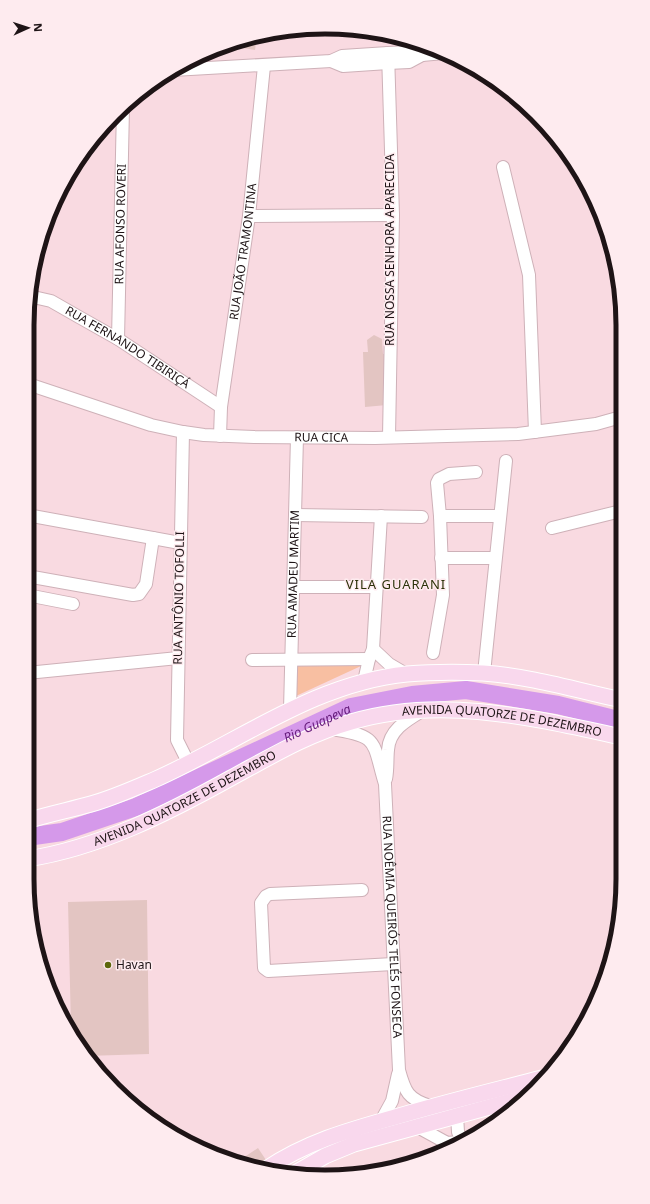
<svg xmlns="http://www.w3.org/2000/svg" width="650" height="1204" font-family="'Noto Sans',sans-serif">
  <style>
    .green { fill: #f8bfa2 }
    .lines { fill: none; stroke-linecap: round; stroke-linejoin: round }
    .river { stroke: #d599ea; stroke-width: 18 }
    .building { fill: #e3c5c2 }
    .minor-casing { stroke: #ceb1b8; stroke-width: 14 }
    .major-casing { stroke: #fff; stroke-width: 17 }
    .minor { stroke: #fff; stroke-width: 12 }
    .major { stroke: #f9d8ed; stroke-width: 15 }
    .poi-dot { fill: #5c670b; stroke: #feebef; stroke-width: 1.5 }
    .labels { text-anchor: middle; stroke-width: 3; stroke-linejoin: round; paint-order: stroke }
    .street-label { font-size: 12px; fill: #1e1416; stroke: #feebef }
    .poi-label { font-size: 12px; fill: #1e1416; stroke: #feebef; text-anchor: start }
    .neighbourhood-label { font-size: 13px; letter-spacing: 1px; fill: #2c3209; stroke: #feebef }
    .water-label { font-size: 13px; font-style: italic; fill: #671e7d; stroke: #feebef }
    .rim { fill: none; stroke: #1e1416; stroke-width: 5 }
  </style>
  <rect width="100%" height="100%" fill="#f9dae1"/>
  <path class="green" d="M296,666H361L296,696Z"/>
  <g class="lines">
    <path class="river" id="s1" d="M27,837L62,832L136,807L351,707L412,695L466,690L558,705L622,721"/>
  </g>
  <path class="building" d="M257,36L255,50L226,45L248,37Z
    M374,335L382,339L383,354H387V405L365,407L363,352H368L367,340Z
    M147,900L149,1054L86,1056L71,1027L68,902Z
    M258,1148L266,1160L254,1167L237,1162Z"/>
  <g class="lines">
    <g class="minor-casing">
      <g id="minor">
        <path d="M388,53L393,215L389,437"/>
        <path d="M331,61L343,66L388,63L409,62L422,55"/>
        <path d="M173,70L331,61L342,56L388,53L410,52L422,55L444,53"/>
        <path d="M562,148L584,182"/>
        <path d="M503,167L529,275L535,432"/>
        <path d="M249,216L393,215"/>
        <path id="s2" d="M29,296L51,301L79,317L118,339L221,407"/>
        <path id="s3" d="M118,339L123,108"/>
        <path id="s4" d="M28,384L151,425L183,432L204,435L254,437L375,438L518,434L596,424L621,417"/>
        <path d="M183,432L177,740L188,762"/>
        <path id="s5" d="M220,436L221,407L249,216L264,66"/>
        <path d="M27,515L180,543"/>
        <path d="M295,515L422,517"/>
        <path d="M440,516L437,483L439,479L449,474L476,472"/>
        <path d="M552,528L621,511"/>
        <path d="M441,558H495"/>
        <path d="M27,576L133,595L139,594L146,584L153,538"/>
        <path d="M293,587H377"/>
        <path d="M27,595L73,604"/>
        <path d="M373,649L389,664L406,674"/>
        <path d="M433,653L443,595L440,516H500"/>
        <path d="M252,660L369,659"/>
        <path d="M27,673L178,658"/>
        <path d="M484,673L506,461"/>
        <path d="M364,681L369,659L373,649L381,516"/>
        <path id="s6" d="M290,710L297,437"/>
        <path id="s7" d="M331,729C380,736 372,741 385,784L399,1070C405,1092 408,1099 430,1106"/>
        <path d="M386,779C388,769 387,760 388,750C389,730 407,720 422,711"/>
        <path d="M362,890L270,894L266,896L261,903L264,968L268,971L393,964"/>
        <path d="M457,1115L458,1132L462,1140"/>
        <path d="M381,1121L392,1101L398,1074"/>
        <path d="M416,1126L447,1143L459,1142"/>
      </g>
    </g>
    <g class="major-casing">
      <g id="major">
        <path d="M27,821C48,814 70,810 91,804C113,798 135,788 156,779C239,742 314,683 407,674C432,672 458,672 483,673C529,676 576,690 622,700"/>
        <path id="s8" d="M27,859C99,848 168,813 231,778C270,757 308,734 351,722C441,695 533,718 622,737"/>
        <path d="M266,1169C307,1142 346,1131 392,1118C442,1103 492,1091 542,1078"/>
        <path d="M297,1172L325,1156L354,1144L526,1097"/>
      </g>
    </g>
    <use href="#minor" class="minor"/>
    <use href="#major" class="major"/>
  </g>
  <circle class="poi-dot" cx="108" cy="965" r="4"/>
  <g class="labels">
    <g class="street-label">
      <text dy="4" stroke="none"><textPath href="#s3" startOffset="115">RUA AFONSO ROVERI</textPath></text>
      <text transform="translate(390 250) rotate(-90)" y="4">RUA NOSSA SENHORA APARECIDA</text>
      <text dy="4" stroke="none"><textPath href="#s5" startOffset="186">RUA JOÃO TRAMONTINA</textPath></text>
      <text dy="4" stroke="none"><textPath href="#s2" startOffset="112">RUA FERNANDO TIBIRIÇÁ</textPath></text>
      <text dy="4" stroke="none"><textPath href="#s4" startOffset="301">RUA CICA</textPath></text>
      <text dy="4" stroke="none"><textPath href="#s6" startOffset="136">RUA AMADEU MARTIM</textPath></text>
      <text transform="translate(179 598) rotate(-89)" y="4">RUA ANTÔNIO TOFOLLI</text>
      <text dy="4" stroke="none"><textPath href="#s8" startOffset="506">AVENIDA QUATORZE DE DEZEMBRO</textPath></text>
      <text dy="4" stroke="none"><textPath href="#s8" startOffset="170">AVENIDA QUATORZE DE DEZEMBRO</textPath></text>
      <text dy="4" stroke="none"><textPath href="#s7" startOffset="230">RUA NOÊMIA QUEIRÓS TELÉS FONSECA</textPath></text>
    </g>
    <g class="poi-label">
      <text x="116" y="969">Havan</text>
    </g>
    <g class="neighbourhood-label">
      <text x="396" y="589">VILA GUARANI</text>
    </g>
    <g class="water-label">
      <text dy="5" stroke="none"><textPath href="#s1" startOffset="313">Rio Guapeva</textPath></text>
    </g>
  </g>
  <path d="M0 0H650V1204H0ZM325 34H325A291 291 0 0 1 616 325V879A291 291 0 0 1 325 1170H325A291 291 0 0 1 34 879V325A291 291 0 0 1 325 34Z" fill="#feebef" fill-rule="evenodd"/>
  <path class="rim" d="M325 34H325A291 291 0 0 1 616 325V879A291 291 0 0 1 325 1170H325A291 291 0 0 1 34 879V325A291 291 0 0 1 325 34Z"/>
  <g transform="translate(28 28) rotate(87)" stroke="#feebef" stroke-width="3" paint-order="stroke">
  <path d="M0-3L7 15L0 10L-7 15Z" fill="#1e1416"/>
  <text y="-6" font-size="11" font-weight="bold" text-anchor="middle" fill="#1e1416">N</text>
  </g>
</svg>
